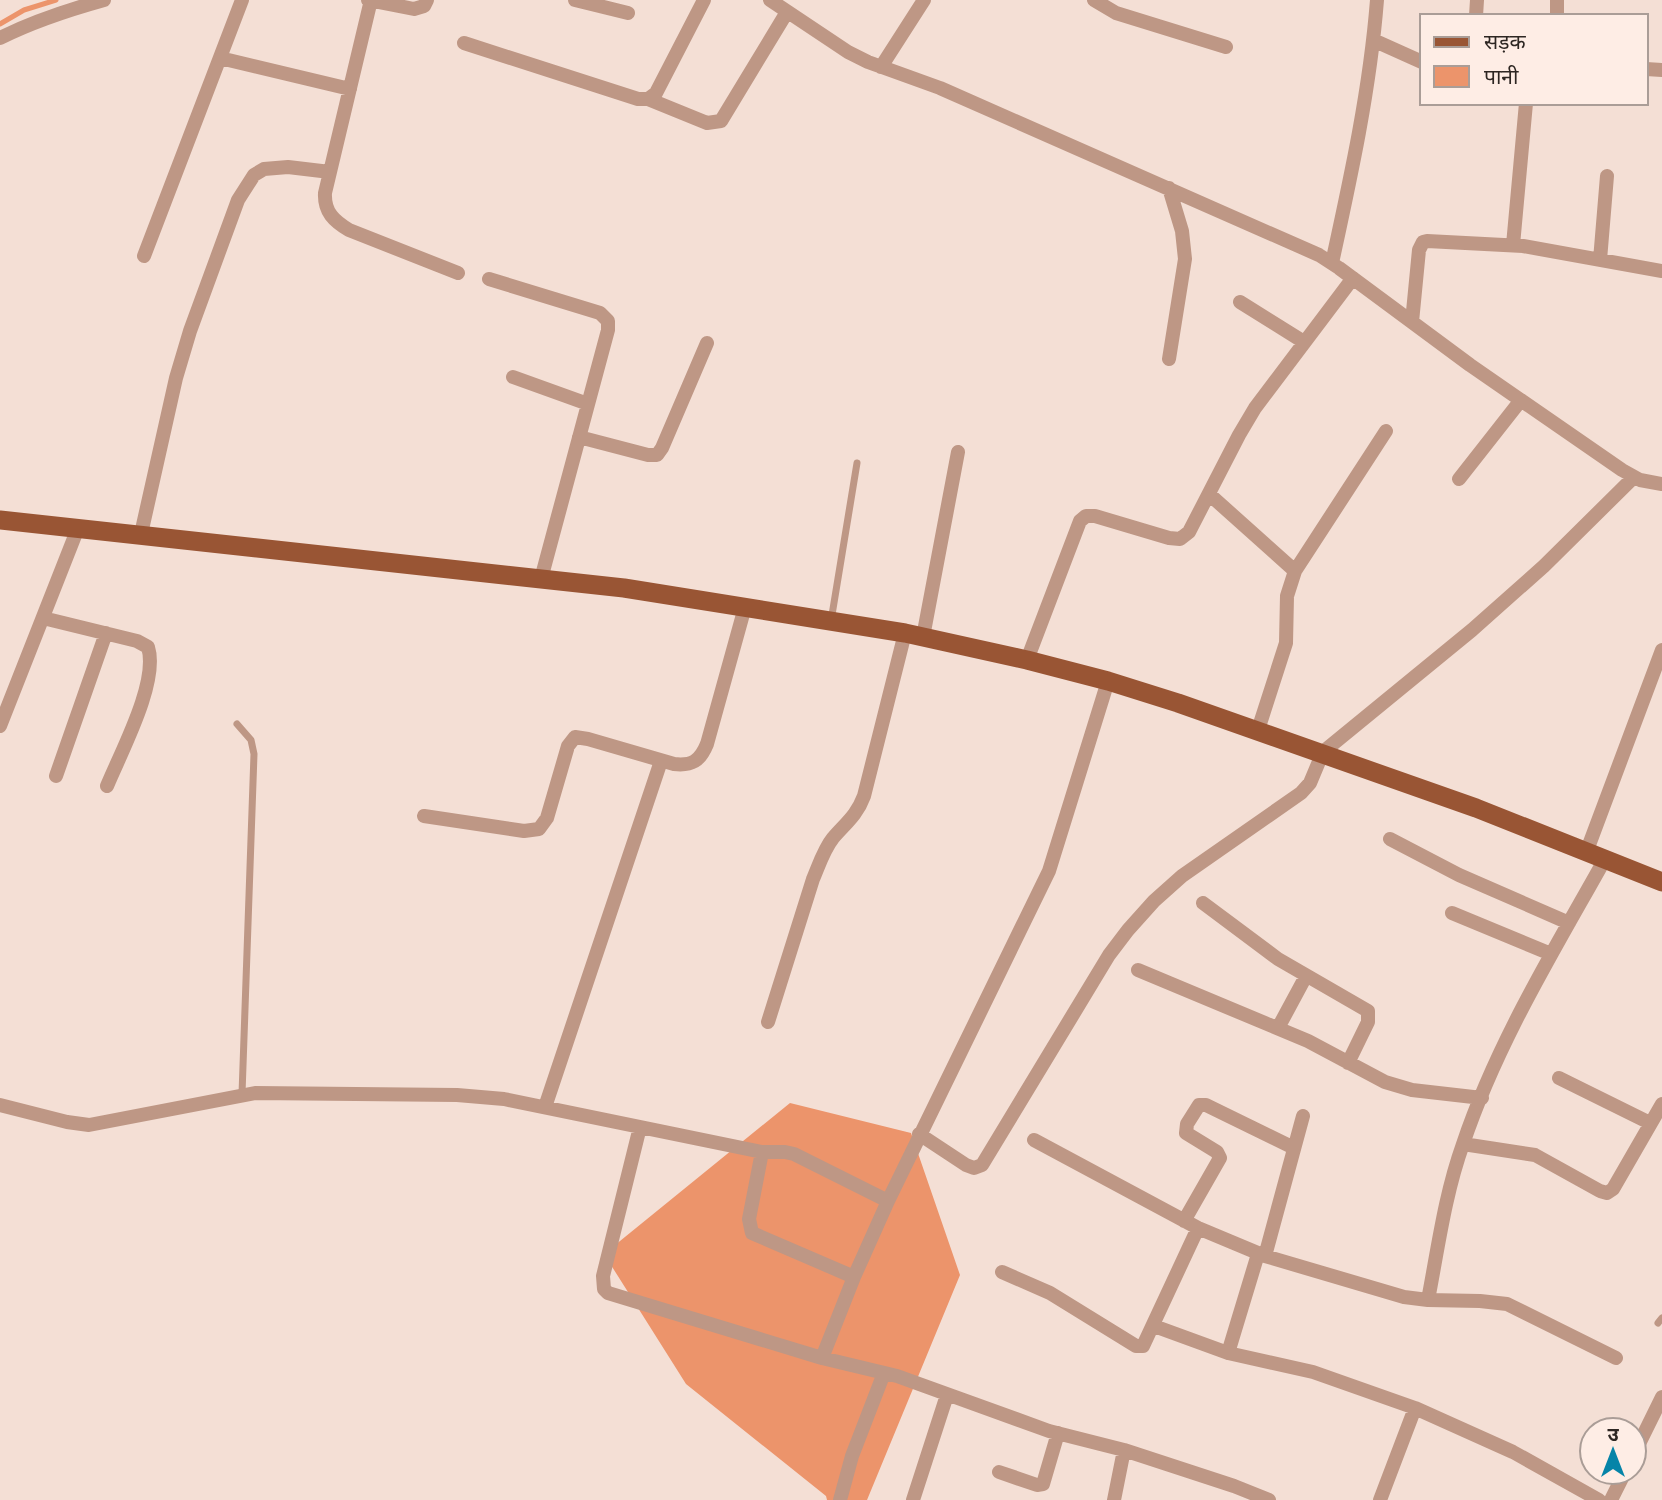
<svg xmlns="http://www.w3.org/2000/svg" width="1662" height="1500" font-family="'Public Sans','Noto Sans Devanagari',sans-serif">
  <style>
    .water { fill: #ec946b }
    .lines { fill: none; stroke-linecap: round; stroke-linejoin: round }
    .stream { stroke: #ec946b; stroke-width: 5 }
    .service { stroke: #be9785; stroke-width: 7 }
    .minor { stroke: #be9785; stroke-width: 14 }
    .primary { stroke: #995534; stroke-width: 19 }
  </style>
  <rect width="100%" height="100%" fill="#f4dfd5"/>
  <path class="water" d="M790,1103L911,1133L960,1275L867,1500H827L826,1496L686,1384L604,1254Z"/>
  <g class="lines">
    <path class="stream" d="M0,24L24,10L56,0"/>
    <path class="service" d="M831,621L857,463
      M237,724L251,740L254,754L242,1094
      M1658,1323L1662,1318"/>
    <path class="minor" d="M368,0L414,9L424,6L427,0
      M371,0L325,193C324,212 334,221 349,230L458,273
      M575,0L628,13
      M770,0L848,52L868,62L940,88L1319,255L1339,268L1470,365L1622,470L1640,480L1662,484
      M1094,0L1116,13L1226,47
      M1476,16L1477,0
      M1557,16V0
      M0,38C34,21 68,10 104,0
      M1373,40L1422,62
      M464,43L638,99H648L656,93L704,0
      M220,58L350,89
      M881,67L924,0
      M1646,69L1662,70
      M648,99L707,123L721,121L787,12
      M1513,245L1526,103
      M144,256L242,0
      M1600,260L1607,176
      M1332,263C1351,176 1370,89 1377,0
      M489,279L600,313L608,321V330L541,579
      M1240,302L1304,342
      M1412,322L1419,250L1423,242L1427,241L1523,246L1662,271
      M1169,359L1185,259L1182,231L1169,188
      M513,377L588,404
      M579,437L648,455H657L662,448L707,343
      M1459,479L1521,400
      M1209,494L1295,571
      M141,534L176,378L190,331L238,200L254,175L264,169L288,167L330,172
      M43,618L137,641L148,647C159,682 121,752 107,786
      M923,637L958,452
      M1027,660L1080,521L1086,516H1095L1169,538L1180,539L1189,532L1239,435L1255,408L1353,278
      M0,726L78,528
      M1258,730L1286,643L1287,596L1295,571L1386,431
      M56,776L106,633
      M424,816L524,831L539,829L547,818L568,746L575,737L588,739L674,764C692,766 700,761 707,744L745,607
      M1390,839L1459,875L1569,923
      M1586,853L1662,650
      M1203,903L1278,959L1368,1011V1022L1348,1063
      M1452,913L1551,954
      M1138,970L1308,1041L1385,1082L1412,1090L1482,1098
      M768,1022L813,879C819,865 824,849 833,838C846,823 857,815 864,796L905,633
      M1278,1028L1306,976
      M1559,1078L1650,1123
      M0,1105L67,1122L89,1125L255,1093L457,1095L504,1099L762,1152H785L794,1154L888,1201
      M545,1107L661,761
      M640,1127L603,1276L604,1289L608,1293L822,1358L897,1376L1049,1431L1124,1450L1234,1486L1269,1500
      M919,1134L966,1165L974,1168L982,1165L1109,955L1128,930L1154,901L1182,876L1301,793L1310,783L1323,752L1472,630L1544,566L1634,477
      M1034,1140L1198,1228L1265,1256L1404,1297L1428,1300L1480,1301L1507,1304L1616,1358
      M1463,1144L1535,1155L1600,1191L1607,1193L1613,1189L1662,1104
      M762,1152L749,1219L752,1233L854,1277
      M1184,1221L1220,1158L1217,1152L1186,1133L1187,1124L1199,1105H1206L1294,1148
      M1265,1256L1303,1116
      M1002,1272L1050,1293L1136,1346H1143L1198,1228
      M1428,1300C1438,1248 1445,1194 1463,1144C1497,1043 1553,952 1605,859
      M1154,1326L1228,1353L1313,1372L1415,1408L1513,1452L1599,1500
      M1228,1353L1258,1254
      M822,1358L854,1277L888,1201L1049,871L1108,681
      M1634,1454L1662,1397
      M999,1472L1037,1485L1043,1484L1058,1433
      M840,1500L852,1456L884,1373
      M913,1500L947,1395
      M1114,1500L1124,1450
      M1380,1500L1415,1408
      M1611,1500L1625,1472"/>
    <path class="primary" d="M0,520L624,588L905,633L1027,660L1108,681L1178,703L1476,808L1662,882"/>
  </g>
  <rect x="1420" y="14" width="228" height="91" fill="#feede5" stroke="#aa9d97" stroke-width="2"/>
  <rect x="1434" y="37" width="35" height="10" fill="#995534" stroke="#aa9d97" stroke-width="2"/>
  <text x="1484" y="49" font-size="21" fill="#2d2622">सड़क</text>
  <rect x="1434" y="66" width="35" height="21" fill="#ec946b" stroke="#aa9d97" stroke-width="2"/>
  <text x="1484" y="84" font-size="21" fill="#2d2622">पानी</text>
  <g transform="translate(1613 1451)"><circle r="33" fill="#feede5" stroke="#aa9d97" stroke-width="2"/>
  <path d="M0-5L12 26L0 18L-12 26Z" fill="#0684a8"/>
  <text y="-10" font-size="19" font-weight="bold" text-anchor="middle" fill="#2d2622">उ</text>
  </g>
</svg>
